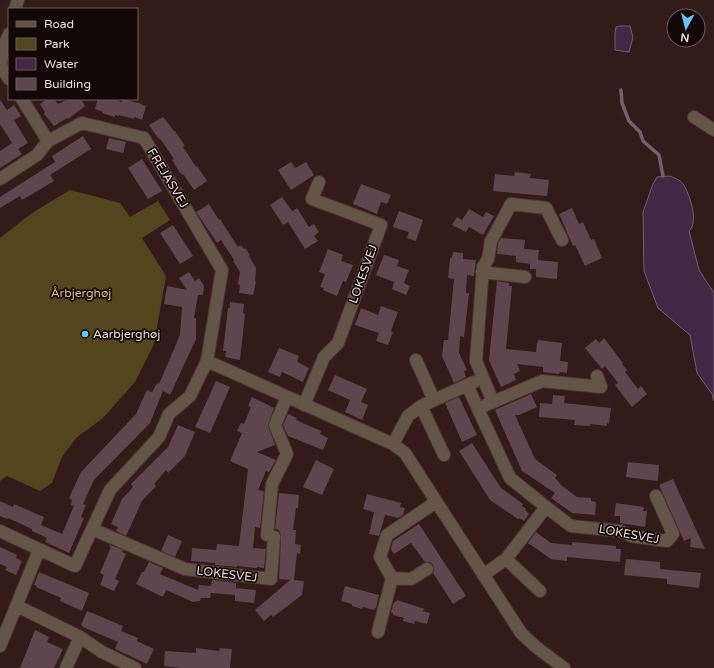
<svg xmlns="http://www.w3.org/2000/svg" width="714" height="668" font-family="'Varela Round',sans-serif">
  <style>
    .green { fill: #53451d }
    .water { fill: #442745; stroke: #775e72 }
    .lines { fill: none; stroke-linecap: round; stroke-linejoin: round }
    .stream { stroke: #775e72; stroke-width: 3.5 }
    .building { fill: #5f454e }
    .minor-casing { stroke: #4c3633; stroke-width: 14 }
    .minor { stroke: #655548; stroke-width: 12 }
    .poi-dot { fill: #68c4f0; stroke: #130807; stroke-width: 1.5 }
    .labels { text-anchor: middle; stroke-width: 3.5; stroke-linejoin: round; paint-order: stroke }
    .street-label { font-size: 12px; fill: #eededb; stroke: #130807 }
    .park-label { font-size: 12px; fill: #dfc57f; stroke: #130807 }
    .poi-label { font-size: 12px; fill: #eededb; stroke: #130807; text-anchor: start }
  </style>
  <rect width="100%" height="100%" fill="#321b18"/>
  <path class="green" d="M70,190L120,203L130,217L158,201L170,220L142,238L166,276L154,344L135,382L103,418L76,438L62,457L52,483L40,491L7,476L0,481V238L32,213Z"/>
  <path class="water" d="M620,26H630L633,37L629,52L615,50V34L616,27Z
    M670,176C674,178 681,180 683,184C690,194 699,223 689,231L699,270L714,293V401L712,394L697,373L690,335L658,308L644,271L643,212L653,184L657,177Z"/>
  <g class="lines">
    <path class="stream" d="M621,90L622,103L629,121L640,132L643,141L659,155L663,176"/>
  </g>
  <path class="building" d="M47,99H54L58,104L69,99H81L85,106L68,119L67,118L54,126L44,114L45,112L40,104Z
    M98,99H112L122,102V99L142,104V105L146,106L142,120L134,117V119L119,115L118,116L115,115V117L102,113L103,112L95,109Z
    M0,100L7,110L14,105L21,116L14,120L28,143L18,149L22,154L0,168V151L12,143L0,124Z
    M163,117L174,131H175L185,146L183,147L196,167L197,166L207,181L194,190L184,175L180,173L172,160L174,159L161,140L158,138L149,125Z
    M83,136L91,149L50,175L54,181L22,200L20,196L0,208V197L55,162L52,156Z
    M109,138L126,142L123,153L106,149Z
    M142,159L162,191L148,199L128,168Z
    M291,162L295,168L306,162L314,175L291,190L278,170Z
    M515,172L531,174L530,178L549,180L547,196L493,191L495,174L514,176Z
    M361,184L391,195L387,204L381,202L377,214L353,204Z
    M282,197L292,211L297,208L309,227L314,224L319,232L314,236L318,241L305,249L288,222L283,225L270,205Z
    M209,204L219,220L220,219L238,247L241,245L244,249L245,248L250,255L249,256L256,268L255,281L256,282L253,295L239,293L240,285L238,284L240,272L233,261L234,260L221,240L217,243L196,212Z
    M572,208L579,224L583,222L591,240L594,239L602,258L585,266L575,245L573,246L559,214Z
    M469,209L483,217L486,212L494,216L483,235L469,227L466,232L452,225L457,217L462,220Z
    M399,211L423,220L416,241L407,238L409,232L393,227Z
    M173,225L193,256L180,264L160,233Z
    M501,238L525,240L524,249L539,250L538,260L558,262L557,279L536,277V269H530V264L516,262V256L497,254L498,243Z
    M328,249L343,255L341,261L353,265L346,282L343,281L337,296L323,290L324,288L320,287L325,274L319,272Z
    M453,252L463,253V259L476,260L474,276L467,275L466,293H469L464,337L460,336L459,353L467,370L464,371L466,377L454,383L442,356L444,340H448L454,279L448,278L450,258H452Z
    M384,255L399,260L397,266L409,270L404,283L410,286L406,295L392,289L394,282L376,275Z
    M189,272L195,281L199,278L204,286L203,295H198L194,318H196V339L170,395L163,391L150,423L94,480L83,504L86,505L81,517L84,518L69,553L45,542L47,538L32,531V529L8,518L7,519L0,516V501L13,507L14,504L44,517L41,525L62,534L74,506L71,505L72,500L69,498L81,472L136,414L147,390L152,392L157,383L159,384L180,335L182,307L164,304L167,286L187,290L179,278Z
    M497,281L509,283V286H512L506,349L536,352L537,343H538V340L562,343L560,361L568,362L567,373L560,372L559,374L543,372V367L517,364L520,371L514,374L516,380L501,387L489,360Z
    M230,302L244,304L243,313L245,314L240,360L225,357L226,351H223L228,308H230Z
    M381,306L398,312L391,331L393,332L388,345L376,341L379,333L355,325L361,308L378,315Z
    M604,338L623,363L622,364L627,370L625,372L638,389L641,386L647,394L632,407L615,385L618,383L605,366L602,369L585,348L596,339L599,343Z
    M279,348L299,356L297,362L309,368L303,382L282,372L280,377L268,372Z
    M335,375L367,389L361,402L368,405L362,420L345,412L350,400L328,390Z
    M216,381L230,387L210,433L195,427Z
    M531,394L537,407L519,415H515L535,459L557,475L555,478L562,486L577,497L591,498V501L596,502L595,515L572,513L551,498L555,493L522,471L495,410Z
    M553,395L565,396L564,403L611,408L609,424L607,423V426L590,424V426L574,425L575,420L539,417L540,403L552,404Z
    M252,397L274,408L268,425L275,445L257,452L276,460L269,472L266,471L258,490L264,491L260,528L255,527L253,548L266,549L264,568L257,567V568L237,566V567L215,565V563L191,561L192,548L216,550L217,544L239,546L248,469L230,461L242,433L237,431L241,423L244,424L251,407L248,406Z
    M459,397L477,435L462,442L445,403Z
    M288,414L297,418L296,420L321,431L320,434L328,438L323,450L288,436L283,425Z
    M178,425L195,432L185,456L168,473L166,470L154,484L156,486L142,501L126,536L116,531L118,527L111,524L122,499L133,487L131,484L168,447Z
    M472,443L501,488L523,504L522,506L526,509L525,510L529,514L524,521L519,518L518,519L490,500L459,451Z
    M316,460L334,469L322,495L303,487Z
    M628,462L659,465L658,481L626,477Z
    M673,479L682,499L705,549L690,547L691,538L684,541L662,492L659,485Z
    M279,493L299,495L298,508H296L293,530H296L295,544L301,545L300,554L297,553L294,580L304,581L302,595L273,617L271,615L264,621L255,610L290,580L279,579L281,537L279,530L275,529Z
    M367,494L401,503L400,507L405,508L403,515L398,518L385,515L379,536L369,534L374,512L363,509Z
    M616,503L644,507L643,511H647L645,527L620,523V516H614Z
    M419,524L466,596L453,604L433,573L434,569L433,565L430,562H425L411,543L394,554L391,549L393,541Z
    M536,532L551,543L572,545V542L616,546V549H621L620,562L567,557V561L551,559L528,543Z
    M168,535L182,541L175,557L161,551Z
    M110,545L123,550L122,552L126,554L115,579L119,581L114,591L100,585L104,575L100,573L111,547H109Z
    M0,547L17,555L16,558L22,561L16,575L5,570L7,567L0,564Z
    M626,559L660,562V569L701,573L699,588L667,584V579L624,575Z
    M149,562L163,568L160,574L198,590L199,585L211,586L212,580L236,583V588L256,590L254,603L235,601V595L211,593L210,598H201L200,601L193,602L166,590L163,597L136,584L142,572H144Z
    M39,572L89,593L82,611L60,601L61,598L36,587L37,586L34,585Z
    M345,586L379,595L376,608H375L374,610L363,607L362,609L352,606V604L341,601Z
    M397,600L425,609L422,611L430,613L427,624L415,621L414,624L403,621L404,618L393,615V613L391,612L394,602H396Z
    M87,611L123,626L121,631L138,638L137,641L154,649L147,664L115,649L118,642L83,627V626L81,625Z
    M35,630L49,637L47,642L63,649L54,668H20Z
    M196,648L219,651L220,648L232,649L230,668H181L164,666L165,651L196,653Z"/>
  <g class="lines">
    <g class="minor-casing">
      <path id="minor" d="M15,9L18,0
        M0,45L4,46L0,65L9,79
        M4,46L9,34
        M22,99L48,141L82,123L144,138L222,270L207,361
        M694,117L714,130
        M0,179L37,155L48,141
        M482,272L525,277
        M416,360L434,400
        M467,385L510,478L546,507L571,526L620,531L631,536L667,541L673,534L656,496
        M493,402L476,361L483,267L488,259L491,241L511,204L546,208L562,240
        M304,405L324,357L338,343L381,225L312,199L319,182
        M486,405L542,381L601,387L597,376
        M421,406L444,455
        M393,444L408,416L421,406L474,382
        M92,529L185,569L271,579L274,537L267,535L272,484L287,454L275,425L287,397
        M0,531L75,566L110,490L159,437L169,414L190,396L207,361L393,444L405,453L521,633L536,647L564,668
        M506,559L540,591
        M427,569L411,579L392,578L380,557L387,535L436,502
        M483,575L506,559L546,507
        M17,606L80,637L102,652L135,668
        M378,632L392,578
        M0,646L39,550
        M66,668L80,637"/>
    </g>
    <use href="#minor" class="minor"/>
  </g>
  <circle class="poi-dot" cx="85" cy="334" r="4"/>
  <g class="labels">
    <g class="street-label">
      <text transform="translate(168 178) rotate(59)" y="4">FREJASVEJ</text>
      <text transform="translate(363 274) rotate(-70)" y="4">LOKESVEJ</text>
      <text transform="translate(629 534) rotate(10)" y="4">LOKESVEJ</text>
      <text transform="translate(227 574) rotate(7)" y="4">LOKESVEJ</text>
    </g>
    <g class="park-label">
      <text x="81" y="297">Årbjerghøj</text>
    </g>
    <g class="poi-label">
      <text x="93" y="338">Aarbjerghøj</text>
    </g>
  </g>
  <rect x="8" y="8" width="130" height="92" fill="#130807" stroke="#6b5e5c"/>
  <rect x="16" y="21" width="20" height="6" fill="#655548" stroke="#6b5e5c"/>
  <text x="44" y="28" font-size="12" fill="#eededb">Road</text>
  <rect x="16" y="38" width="20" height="12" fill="#53451d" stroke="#6b5e5c"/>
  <text x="44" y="48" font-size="12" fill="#eededb">Park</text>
  <rect x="16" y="58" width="20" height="12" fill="#442745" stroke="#6b5e5c"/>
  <text x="44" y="68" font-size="12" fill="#eededb">Water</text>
  <rect x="16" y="78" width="20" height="12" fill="#5f454e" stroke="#6b5e5c"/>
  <text x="44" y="88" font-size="12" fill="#eededb">Building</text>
  <g transform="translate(686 28) rotate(187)"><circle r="19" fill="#130807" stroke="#6b5e5c"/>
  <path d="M0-3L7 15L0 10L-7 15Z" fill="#68c4f0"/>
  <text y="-6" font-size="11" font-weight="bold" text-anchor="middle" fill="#eededb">N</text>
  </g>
</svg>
